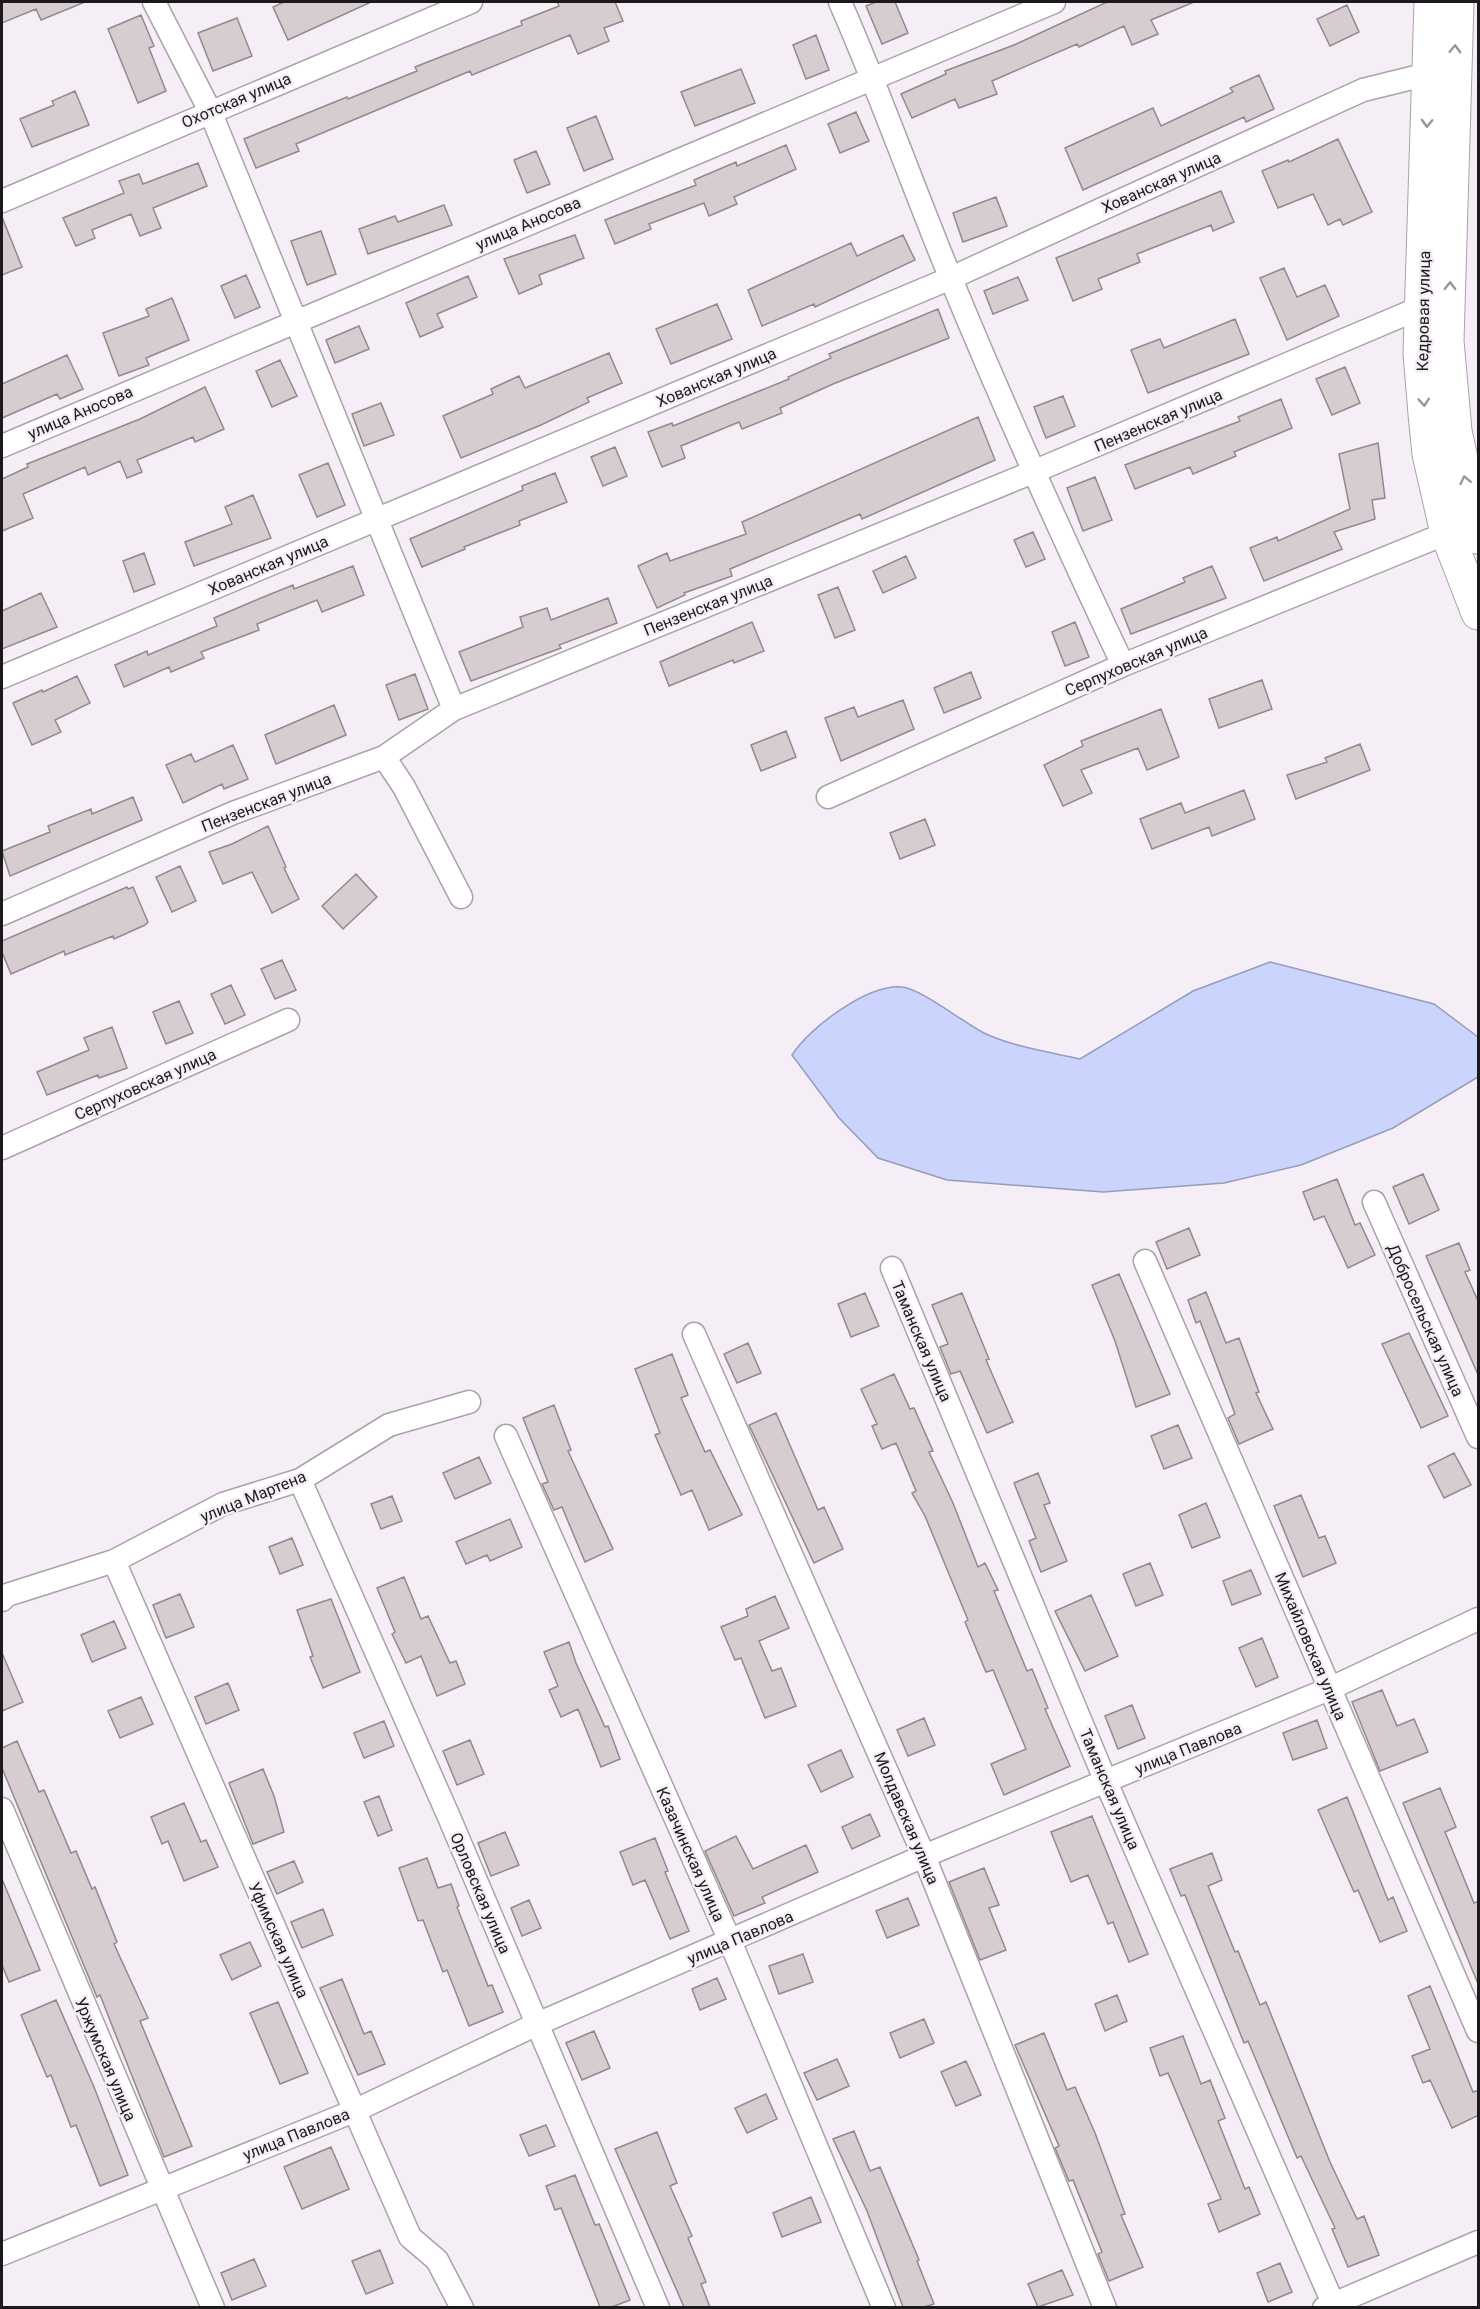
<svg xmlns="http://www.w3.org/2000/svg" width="1480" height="2309" font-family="Roboto,sans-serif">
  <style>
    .water { fill: #cad4fd; stroke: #969cba; stroke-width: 1.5 }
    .building { fill: #d7cdd1; stroke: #92898d; stroke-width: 1.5 }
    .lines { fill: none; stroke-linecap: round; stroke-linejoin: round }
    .minor-casing { stroke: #a9a2a9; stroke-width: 25 }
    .primary-casing { stroke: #a9a2a9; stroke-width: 35 }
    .minor { stroke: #fff; stroke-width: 22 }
    .primary { stroke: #fff; stroke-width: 33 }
    .oneway { stroke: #999899 }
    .labels { text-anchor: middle; stroke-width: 5; stroke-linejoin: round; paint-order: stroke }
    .street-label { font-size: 16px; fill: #1c191c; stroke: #f5eef6 }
  </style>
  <rect width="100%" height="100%" fill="#f5eef6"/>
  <path class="water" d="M1270,962L1434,1004L1478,1037V1077L1393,1128L1301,1165L1224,1183L1103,1192L947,1180L878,1158L839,1118L792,1055C810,1027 868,984 902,987C920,988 967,1025 986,1034C1015,1047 1049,1052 1080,1059L1193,991Z"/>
  <path class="building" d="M2,2H85L41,20L36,9L2,23Z
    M284,2H371L288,40L273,7Z
    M557,2H615L623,21L604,28L609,41L578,54L570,35L472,75L470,71L296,144L299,151L256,168L244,139L347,97L348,99L417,71L415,67L522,25L521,21L559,6Z
    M876,2H895L908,33L882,44L866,6Z
    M1107,2H1194L1151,20L1158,34L1132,45L1124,26L1079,47L1077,44L992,81L997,94L959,108L955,99L912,118L901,94L946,74L945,71L1014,45Z
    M1347,5L1359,32L1330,46L1317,19Z
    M141,15L154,46L149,48L166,91L138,103L108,29Z
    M237,18L252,56L213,71L198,33Z
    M816,35L829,70L806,79L793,45Z
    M741,69L755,103L695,126L681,92Z
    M1259,75L1274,109L1246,122L1244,117L1083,190L1065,148L1153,108L1161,126L1233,92L1230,88Z
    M75,91L89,125L32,147L20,119L54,105L52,101Z
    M856,112L869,141L840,153L828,124Z
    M596,116L613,159L584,171L567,128Z
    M1338,139L1372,212L1343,225L1340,219L1328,225L1313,194L1278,208L1262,171L1288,160L1289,162Z
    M786,145L796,169L734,197L737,204L709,216L704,203L649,224L651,229L615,244L605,220L696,185L694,180L736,162L737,166Z
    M536,151L550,184L527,193L514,160Z
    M198,163L207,186L153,208L161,228L140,236L131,214L92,230L95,238L76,246L63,218L124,193L119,181L139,174L143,184Z
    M1221,191L1234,222L1213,231L1211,225L1137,254L1140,262L1098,279L1102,289L1073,301L1056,258Z
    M996,197L1007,226L963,242L953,213Z
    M444,205L452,225L368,254L359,229L395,216L398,222Z
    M2,217L22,267L2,275Z
    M321,231L336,274L307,285L291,241Z
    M575,235L584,258L539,275L542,284L519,294L504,259Z
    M903,235L915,260L815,307L814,304L762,326L748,290L851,243L857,256Z
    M1284,268L1297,297L1325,285L1339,316L1287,340L1260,278Z
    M246,275L260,307L235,318L221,286Z
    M468,276L477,297L437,314L443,327L420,337L406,303Z
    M1018,277L1028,300L993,314L984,291Z
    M172,298L189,340L146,358L149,365L119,376L103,333L149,316L146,309Z
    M717,304L732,339L671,364L656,329Z
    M938,309L949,338L833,384L780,408L782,413L742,429L739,422L681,446L685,458L662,467L648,432L672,423L673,426L789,379L788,377L831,358L829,354Z
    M1235,319L1249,354L1148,393L1131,350L1160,339L1164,348Z
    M359,326L369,349L335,363L326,340Z
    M609,353L622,383L587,398L589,402L541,425L461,458L443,416L493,394L491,389L519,376L525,388Z
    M67,355L83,389L60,399L57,394L2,418V384Z
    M280,360L297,396L272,407L256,371Z
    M1345,367L1360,403L1332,415L1316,379Z
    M205,387L224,429L195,442L193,437L137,460L142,472L127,478L120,461L88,475L85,467L23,494L33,518L2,531V479L28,467L27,464L140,419Z
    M1063,396L1075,426L1046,438L1034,407Z
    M1281,399L1292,428L1234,452L1236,456L1193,474L1190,467L1135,489L1125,465L1240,421L1238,417Z
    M381,403L394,435L364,446L352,414Z
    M978,417L995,460L862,519L860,514L730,569L732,576L684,593L685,595L657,608L638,566L667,553L670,561L746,534L742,522Z
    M1378,443L1385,498L1372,500L1375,519L1334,532L1342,549L1264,581L1250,548L1277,537L1278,541L1350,509L1339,454Z
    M615,447L627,476L603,486L591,457Z
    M328,463L345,505L317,517L299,475Z
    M555,473L567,502L519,521L520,525L464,547L465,549L422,567L410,539L523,490L522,486Z
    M1095,477L1112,520L1083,531L1067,488Z
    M253,495L271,538L194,566L185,542L232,524L225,507Z
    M1033,532L1045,559L1026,567L1014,540Z
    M144,553L155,584L134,592L123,561Z
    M906,556L916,578L883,593L873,571Z
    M353,566L364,595L322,612L317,600L257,624L259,630L201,652L204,658L171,672L169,667L124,687L115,665L147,651L148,655L217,626L214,618L261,598L293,585L294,589Z
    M1212,566L1226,598L1131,634L1121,609L1185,582L1183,578Z
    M838,587L855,630L835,638L818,595Z
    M41,593L57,627L2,649V611Z
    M608,598L617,623L559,645L561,648L471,681L459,652L523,627L520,617L547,608L551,620Z
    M752,622L764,651L734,663L733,660L669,686L660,662Z
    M1075,622L1089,657L1065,666L1052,632Z
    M971,672L981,698L944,713L934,688Z
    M415,674L428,709L399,720L386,685Z
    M77,676L90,703L55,720L61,732L32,745L13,703L42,690L43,692Z
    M1262,680L1272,709L1219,728L1209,699Z
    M903,700L914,729L841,761L825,718L854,707L858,717Z
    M334,705L346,735L276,764L265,735Z
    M1161,709L1179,757L1147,770L1138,748L1081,770L1092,793L1063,806L1044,765L1083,746L1081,741Z
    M786,731L796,757L761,771L751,745Z
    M1360,744L1370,770L1296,799L1287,775L1327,762L1325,758Z
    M233,745L248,779L224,789L222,784L183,803L166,765L191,754L195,762Z
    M1244,790L1255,819L1212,836L1209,827L1152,849L1140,819L1181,803L1185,813Z
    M133,797L142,820L10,876L2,851L50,832L48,826L91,809L92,814Z
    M925,819L935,845L900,859L890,833Z
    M268,826L286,867L284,868L299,899L272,913L252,872L223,884L209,852L232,844Z
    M180,866L196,901L172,912L156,877Z
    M356,874L377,897L343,929L322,906Z
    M127,887L128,889L133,887L148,922L145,925L114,939L113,936L65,955L64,951L11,974L2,952V941Z
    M282,960L296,990L275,999L261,969Z
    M231,985L245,1015L225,1024L211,994Z
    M179,1001L193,1033L166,1044L153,1012Z
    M112,1027L127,1068L99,1078L98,1075L47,1095L37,1072L89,1050L84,1038Z
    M1423,1174L1439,1210L1409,1224L1393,1187Z
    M1337,1179L1355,1225L1360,1223L1375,1255L1348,1268L1324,1216L1314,1220L1303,1192Z
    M1189,1228L1200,1255L1167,1269L1156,1242Z
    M1459,1243L1470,1270L1465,1272L1479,1303V1377L1426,1256Z
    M1119,1274L1170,1394L1136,1407L1115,1341L1092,1285Z
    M1206,1292L1226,1343L1239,1338L1259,1392L1256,1393L1273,1429L1239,1444L1228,1418L1235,1414L1200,1321L1196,1323L1188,1300Z
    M865,1293L879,1326L851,1337L838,1304Z
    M962,1293L989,1359L986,1360L1013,1422L987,1433L960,1371L951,1374L940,1347L948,1344L932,1305Z
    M1409,1333L1448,1416L1421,1428L1382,1344Z
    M748,1343L761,1373L737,1383L724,1354Z
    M672,1354L688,1395L681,1398L705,1452L710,1450L742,1515L709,1530L692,1490L681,1495L655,1435L660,1433L635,1369Z
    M894,1374L910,1409L914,1408L933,1451L929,1452L953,1503L978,1567L985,1563L998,1590L994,1591L1027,1671L1032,1669L1048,1708L1045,1709L1070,1766L1004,1795L991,1764L1026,1749L993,1670L986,1672L965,1622L968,1620L925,1516L912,1493L916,1491L896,1443L882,1449L872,1426L877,1424L861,1389Z
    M554,1405L571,1450L568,1451L613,1549L585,1562L562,1507L554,1510L542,1484L548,1482L523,1418Z
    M776,1413L818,1510L824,1507L843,1549L814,1563L749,1425Z
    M1178,1425L1192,1458L1164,1469L1151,1436Z
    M1454,1453L1471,1485L1444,1498L1428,1466Z
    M479,1457L491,1483L455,1499L443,1473Z
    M1038,1473L1050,1503L1044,1505L1067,1561L1041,1572L1029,1541L1036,1538L1014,1483Z
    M1301,1495L1319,1538L1325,1536L1336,1563L1303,1577L1274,1506Z
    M392,1496L402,1521L381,1529L371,1504Z
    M1206,1503L1220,1537L1192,1548L1179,1515Z
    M510,1519L522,1547L490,1561L487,1555L466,1564L456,1542Z
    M292,1538L303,1565L280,1574L269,1547Z
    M1150,1563L1163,1595L1136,1606L1123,1574Z
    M1251,1570L1261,1594L1232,1605L1223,1581Z
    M404,1577L421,1619L428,1616L450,1663L456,1661L465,1684L437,1696L421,1656L406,1663L392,1634L395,1632L377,1588Z
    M180,1594L194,1627L166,1638L153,1605Z
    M1091,1595L1118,1656L1085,1671L1055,1611Z
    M775,1596L789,1628L759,1641L772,1671L781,1668L796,1706L765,1718L741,1658L735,1660L721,1627L748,1616L746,1609Z
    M331,1599L360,1672L323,1688L310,1657L313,1656L297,1610Z
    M114,1621L126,1648L92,1662L81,1635Z
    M1262,1638L1278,1677L1256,1687L1239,1648Z
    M569,1642L576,1663L605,1727L608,1726L620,1759L601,1767L578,1709L561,1717L549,1690L558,1686L544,1652Z
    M2,1653L23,1702L2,1711Z
    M228,1683L239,1710L206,1724L195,1697Z
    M1382,1690L1397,1726L1414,1719L1428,1752L1380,1771L1352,1702Z
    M141,1697L153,1724L120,1738L108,1711Z
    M1132,1705L1145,1738L1118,1749L1105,1716Z
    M924,1718L935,1745L908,1756L897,1730Z
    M1317,1720L1327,1748L1293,1760L1283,1733Z
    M384,1721L394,1746L364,1758L354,1733Z
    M470,1740L484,1774L457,1785L443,1751Z
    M17,1741L39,1792L44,1790L71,1853L76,1851L92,1889L95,1887L117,1942L114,1944L148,2018L140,2021L192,2146L164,2157L100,1995L97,1997L2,1768V1748Z
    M841,1750L853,1777L821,1792L808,1765Z
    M263,1769L274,1796L284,1832L253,1844L229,1783Z
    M1440,1788L1456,1827L1445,1832L1474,1903L1479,1901V1986L1403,1803Z
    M379,1796L392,1830L378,1836L364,1802Z
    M1347,1797L1388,1900L1393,1897L1407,1931L1380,1942L1358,1890L1354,1892L1318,1810Z
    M184,1803L201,1842L206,1840L218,1867L184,1881L168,1841L162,1844L151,1817Z
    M870,1814L880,1836L852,1849L842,1827Z
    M1092,1816L1148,1954L1129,1962L1113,1922L1108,1924L1088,1875L1071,1882L1051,1832Z
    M505,1832L519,1865L491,1876L478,1843Z
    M736,1836L753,1869L806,1845L818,1872L762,1897L765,1903L734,1916L705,1851Z
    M655,1838L668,1871L665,1872L689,1931L670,1939L645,1880L633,1885L620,1852Z
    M1212,1853L1222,1880L1208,1886L1235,1952L1238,1951L1260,2005L1266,2002L1330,2162L1357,2219L1364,2216L1379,2255L1348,2267L1332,2229L1335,2228L1301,2156L1297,2158L1248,2041L1244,2043L1185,1895L1181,1896L1170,1869Z
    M427,1858L438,1888L451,1884L459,1906L457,1907L488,1986L492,1985L503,2012L469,2026L447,1970L443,1972L423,1920L418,1921L399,1868Z
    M294,1861L303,1882L277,1894L267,1872Z
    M984,1868L999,1905L989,1908L1006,1950L980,1960L949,1882Z
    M2,1879L40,1970L9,1982L2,1965Z
    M908,1898L919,1925L887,1938L876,1911Z
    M529,1900L541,1928L522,1936L511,1908Z
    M323,1909L333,1935L302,1948L291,1922Z
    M250,1942L261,1966L232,1980L220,1955Z
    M803,1954L813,1982L779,1994L769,1966Z
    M717,1978L726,1999L700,2010L692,1989Z
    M342,1979L364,2034L371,2031L385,2064L358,2075L320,1988Z
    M1430,1986L1473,2092L1479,2090V2115L1452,2128L1430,2080L1423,2083L1412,2056L1430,2049L1408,1996Z
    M1117,1995L1127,2021L1105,2031L1095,2004Z
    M56,2000L94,2087L128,2175L100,2186L76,2125L71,2127L51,2075L47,2077L21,2015Z
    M278,2002L308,2073L280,2084L250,2013Z
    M924,2019L934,2043L900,2058L890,2033Z
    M594,2031L610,2068L582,2080L566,2043Z
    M1044,2033L1067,2090L1075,2087L1095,2133L1125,2214L1121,2215L1143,2267L1109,2281L1098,2254L1102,2252L1073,2180L1069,2181L1055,2148L1059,2146L1015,2045Z
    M1183,2036L1201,2084L1210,2080L1225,2118L1218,2121L1245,2189L1249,2187L1260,2214L1219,2232L1208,2204L1221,2199L1168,2073L1160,2076L1150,2048Z
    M837,2059L849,2086L817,2100L804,2073Z
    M966,2061L981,2095L956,2106L941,2072Z
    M766,2094L777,2119L747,2133L735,2108Z
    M546,2125L555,2146L529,2156L520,2135Z
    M854,2131L870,2171L880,2167L919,2260L917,2261L934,2304L924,2307H903L867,2211L833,2139Z
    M657,2132L677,2183L670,2186L692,2236L688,2238L706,2282L701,2284L710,2307H684L615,2149Z
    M331,2147L349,2189L302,2209L284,2167Z
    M575,2175L595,2225L599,2224L630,2300L612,2307H600L561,2208L555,2210L546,2186Z
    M811,2197L821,2222L782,2237L773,2213Z
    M380,2250L393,2283L366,2294L352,2261Z
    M254,2259L266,2286L232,2300L221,2273Z
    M1280,2263L1292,2292L1268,2302L1257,2273Z
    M1062,2270L1073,2295L1038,2307L1028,2284Z"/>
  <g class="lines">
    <g class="minor-casing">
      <path id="minor" d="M154,2L210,111L454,709
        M840,2C880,93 913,187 951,279C1005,410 1063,538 1123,665
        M2,201L471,2
        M2,446L1054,2
        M2,677L951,278L1363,90L1428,74
        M384,757L404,787L461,897
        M828,797L1123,665L1447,533
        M2,914L233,813L384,757L454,709L1033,472L1422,307
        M2,1148L288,1020
        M1374,1202L1478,1437
        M1145,1261L1478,2031
        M892,1268L1106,1782L1335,2308
        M694,1334L924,1856L1105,2308
        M506,1436L730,1941L884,2308
        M300,1480L449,1817L658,2308
        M114,1561L410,2237L437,2260L462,2308
        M2,1600L7,1595L114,1561L223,1504L300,1480L389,1425L469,1402
        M2,1809L213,2308
        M2,2254L354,2111L537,2024L924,1856L1329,1689L1478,1619
        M1324,2308L1478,2242"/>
    </g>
    <g class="primary-casing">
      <path id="primary" d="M1431,2L1420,353L1425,414L1429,454L1447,533L1478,613
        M1457,2L1447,341L1455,431L1478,537"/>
    </g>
    <use href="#minor" class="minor"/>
    <use href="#primary" class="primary"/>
  </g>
  <defs><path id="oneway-chevron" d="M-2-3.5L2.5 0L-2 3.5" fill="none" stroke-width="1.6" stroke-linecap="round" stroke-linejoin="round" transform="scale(1.5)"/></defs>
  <g class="oneway">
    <use href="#oneway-chevron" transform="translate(1455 49) rotate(-88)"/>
    <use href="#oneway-chevron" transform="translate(1427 123) rotate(92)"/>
    <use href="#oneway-chevron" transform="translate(1450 286) rotate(-89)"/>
    <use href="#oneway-chevron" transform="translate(1424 402) rotate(86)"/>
    <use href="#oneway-chevron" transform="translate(1465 480) rotate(-102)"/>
  </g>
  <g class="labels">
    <g class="street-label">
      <text transform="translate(236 100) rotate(-23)" y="6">Охотская улица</text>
      <text transform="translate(1161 182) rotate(-24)" y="6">Хованская улица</text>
      <text transform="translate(528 223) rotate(-23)" y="6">улица Аносова</text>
      <text transform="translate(1423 311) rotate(-89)" y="6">Кедровая улица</text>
      <text transform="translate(716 377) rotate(-23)" y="6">Хованская улица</text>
      <text transform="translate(80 412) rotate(-23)" y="6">улица Аносова</text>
      <text transform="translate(1158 420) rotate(-23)" y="6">Пензенская улица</text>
      <text transform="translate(268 565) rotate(-23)" y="6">Хованская улица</text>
      <text transform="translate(708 605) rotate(-22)" y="6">Пензенская улица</text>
      <text transform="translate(1136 661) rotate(-23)" y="6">Серпуховская улица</text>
      <text transform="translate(266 802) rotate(-21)" y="6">Пензенская улица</text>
      <text transform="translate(145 1084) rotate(-24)" y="6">Серпуховская улица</text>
      <text transform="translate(1426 1320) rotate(66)" y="6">Добросельская улица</text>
      <text transform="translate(922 1341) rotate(67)" y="6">Таманская улица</text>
      <text transform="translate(253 1496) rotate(-22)" y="6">улица Мартена</text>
      <text transform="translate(1311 1646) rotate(67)" y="6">Михайловская улица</text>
      <text transform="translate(1188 1748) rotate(-22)" y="6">улица Павлова</text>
      <text transform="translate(1110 1789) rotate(67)" y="6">Таманская улица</text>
      <text transform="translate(907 1818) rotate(67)" y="6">Молдавская улица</text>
      <text transform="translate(691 1854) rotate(66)" y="6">Казачинская улица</text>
      <text transform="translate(481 1893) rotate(67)" y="6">Орловская улица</text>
      <text transform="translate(740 1937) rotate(-23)" y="6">улица Павлова</text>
      <text transform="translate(279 1940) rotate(66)" y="6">Уфимская улица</text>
      <text transform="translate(106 2059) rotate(67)" y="6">Уржумская улица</text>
      <text transform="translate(296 2134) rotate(-22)" y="6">улица Павлова</text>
    </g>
  </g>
  <rect width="1480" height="2309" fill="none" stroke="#1c191c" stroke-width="6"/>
</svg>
